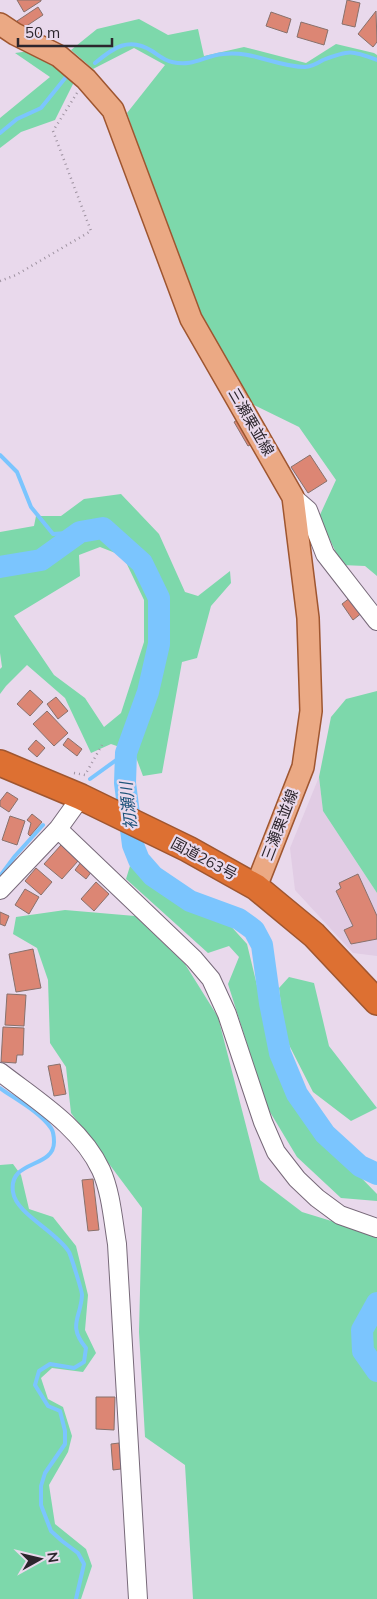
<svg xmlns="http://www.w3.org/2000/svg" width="377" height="1599" font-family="Mulish,'Noto Sans JP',sans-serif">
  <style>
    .built { fill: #e1cce4 }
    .green { fill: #7dd8ab; fill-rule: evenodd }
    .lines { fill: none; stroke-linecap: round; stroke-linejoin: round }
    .stream { stroke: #7bc5fe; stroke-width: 4 }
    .river { stroke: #7bc5fe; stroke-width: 22 }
    .building { fill: #dc8674; stroke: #88716c }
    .minor-casing { stroke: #776979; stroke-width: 20 }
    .major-casing { stroke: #9f5630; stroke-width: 24 }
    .highway-casing { stroke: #9f5630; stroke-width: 28 }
    .path { stroke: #9e92a0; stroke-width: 2.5; stroke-dasharray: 1 4; stroke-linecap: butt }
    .minor { stroke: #fff; stroke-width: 18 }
    .major { stroke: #eba984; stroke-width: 21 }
    .highway { stroke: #dd7032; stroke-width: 25 }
    .labels { text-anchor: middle; stroke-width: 4.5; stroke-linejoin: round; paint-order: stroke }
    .street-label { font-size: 15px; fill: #2c262d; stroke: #e9d9ec }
    .water-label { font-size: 16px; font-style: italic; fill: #1d5379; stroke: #e9d9ec }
  </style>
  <rect width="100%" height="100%" fill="#e9d9ec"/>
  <path class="built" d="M319,777L323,811L377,893V956L353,953L295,890L290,848Z"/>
  <path class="green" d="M139,19L168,35L198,29L204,56L244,47L306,63L336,44L374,53L377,55V576L365,566L342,565L319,517L336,480L299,427L252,404L197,317L127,113L165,65L134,48L93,69L71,50L97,29Z
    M30,51L75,80L55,120L21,132L0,148V118L50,77L15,53Z
    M121,494L159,534L185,592L198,596L230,571L231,583L211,606L197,658L182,662L162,773L143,776L134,752L111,744L91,753L65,698L27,665L6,686L0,694V669L2,667L0,653V532L34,526L36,516H61L84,499ZM100,547L123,556L144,600V642L121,713L104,727L85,698L54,675L14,616L80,576L79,555Z
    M377,691V893L323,811L319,777L331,717L346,699Z
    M130,866L184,907L228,923L247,944L274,1056L308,1123L377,1194V1201L341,1198L297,1157L267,1107L228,984L239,957L229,946L208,953L126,879Z
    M65,910L135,916L185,964L218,1017L260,1180L302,1212L377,1235V1599H193L185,1465L145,1437L139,1332L142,1208L71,1113L66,1067L50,1043L48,980L37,948L13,934L16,917Z
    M289,977L314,983L329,1046L377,1108L351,1121L313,1092L285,1037L279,988Z
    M13,1164L21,1175L29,1209L53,1217L76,1246L88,1295L85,1330L96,1353L83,1372L52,1368L41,1378L48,1399L63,1407L72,1436L68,1452L49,1485L55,1524L86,1549L92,1566L81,1599H0V1165Z"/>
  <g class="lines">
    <path class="stream" d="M95,63C113,48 129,36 152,51C158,55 165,61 172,62C194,67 203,56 223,54C252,50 277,67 305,67C311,67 318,63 323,60C349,50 351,50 377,60
      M0,133L17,119L41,108L66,77
      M0,455L17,472L31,507L53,534L80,532
      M90,779L126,753
      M0,876L15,856L43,825
      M0,1088C15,1099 40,1112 51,1128C53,1131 54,1137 54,1142C54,1169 8,1159 13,1192C16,1214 56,1231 69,1252C71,1256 82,1291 82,1295C81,1318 67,1325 86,1348L84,1362L74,1368L50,1364L39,1371L35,1385L48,1406L60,1411L65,1431V1444L45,1473L41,1486V1505L51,1531L62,1541L78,1553L84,1564L76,1599"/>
    <path class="river" d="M0,567L41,560L80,532L103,528L142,563L159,598V644L148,692L126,753L125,783L133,845L139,860L153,876L190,901L239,919L254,930L262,945L270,1003L280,1053L297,1094L325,1134L360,1166L377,1174
      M377,1303L362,1330L363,1351L377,1371"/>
  </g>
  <path class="building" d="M17,0H41V1L24,12Z
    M347,0L360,3L355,27L342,24Z
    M38,7L43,15L22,29L17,21Z
    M376,11L377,42L373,47L358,34Z
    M271,12L291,19L287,33L266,26Z
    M301,22L328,30L324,45L297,37Z
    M242,417L256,442L248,446L234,422Z
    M310,455L327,481L308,493L291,467Z
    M351,597L363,612L353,620L342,604Z
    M30,690L43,702L30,716L17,704Z
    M56,697L68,711L58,719L47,704Z
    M47,711L68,733L54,746L33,724Z
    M68,738L82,749L77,756L63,745Z
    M36,740L45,748L37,757L28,749Z
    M7,792L18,799L9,812L0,806V801Z
    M32,814L42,822L30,836L28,834L31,823L27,820Z
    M10,816L25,821L17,845L2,840Z
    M61,845L78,861L62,879L44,864Z
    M81,862L92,871L86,879L75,870Z
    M36,868L52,882L41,895L25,881Z
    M358,874L377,916V939L351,944L344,930L353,926L336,891L341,888L339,883Z
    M96,882L109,894L94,911L81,899Z
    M25,889L39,897L29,914L15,905Z
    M0,912L9,916L5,926L0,924Z
    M33,949L41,988L16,992L9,954Z
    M7,994L26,995L24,1026L5,1025Z
    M3,1027L24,1028L23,1055H17L16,1063L1,1062Z
    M60,1064L66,1094L54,1096L48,1066Z
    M93,1179L99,1230L88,1231L82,1180Z
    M96,1397H115L114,1430L96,1429Z
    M119,1443L121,1469L113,1470L111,1444Z"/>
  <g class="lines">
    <g class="minor-casing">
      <path id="minor" d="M293,497L308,510L325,554L377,621
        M58,829L194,959L211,979L227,1014L263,1122L276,1152L297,1179L317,1198L340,1215L377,1228
        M0,890L58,829L81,797
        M0,1072C36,1100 81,1127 101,1170C111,1192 113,1220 117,1244L138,1599"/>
    </g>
    <g class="major-casing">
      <path id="major" d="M0,24L15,34L59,56L86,79L113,110L191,319L293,497L308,618L311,711L303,767L256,887"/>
    </g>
    <g class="highway-casing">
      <path id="highway" d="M0,763L81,797L188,849L256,887L314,935L377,1002"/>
    </g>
    <path class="path" d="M0,281L16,275L91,231L53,131L77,93
      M74,773L85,775L102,745"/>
    <use href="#minor" class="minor"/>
    <use href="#major" class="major"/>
    <use href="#highway" class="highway"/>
  </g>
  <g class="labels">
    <g class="street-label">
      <text transform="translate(251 422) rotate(60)" y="5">三瀬栗並線</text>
      <text transform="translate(280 825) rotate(-69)" y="5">三瀬栗並線</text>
      <text transform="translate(204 859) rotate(28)" y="5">国道263号</text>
    </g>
    <g class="water-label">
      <text transform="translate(128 806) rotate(-96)" y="6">初瀬川</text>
    </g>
  </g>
  <g transform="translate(40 1559) rotate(82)" stroke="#e9d9ec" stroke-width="4" paint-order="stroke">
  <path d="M0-4L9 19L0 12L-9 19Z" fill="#2c262d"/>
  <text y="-8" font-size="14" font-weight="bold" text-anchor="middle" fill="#2c262d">N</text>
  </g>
  <path d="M18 38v8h94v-8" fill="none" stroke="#2c262d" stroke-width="2.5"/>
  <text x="25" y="38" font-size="15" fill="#2c262d" stroke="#e9d9ec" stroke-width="4" paint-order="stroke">50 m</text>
</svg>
